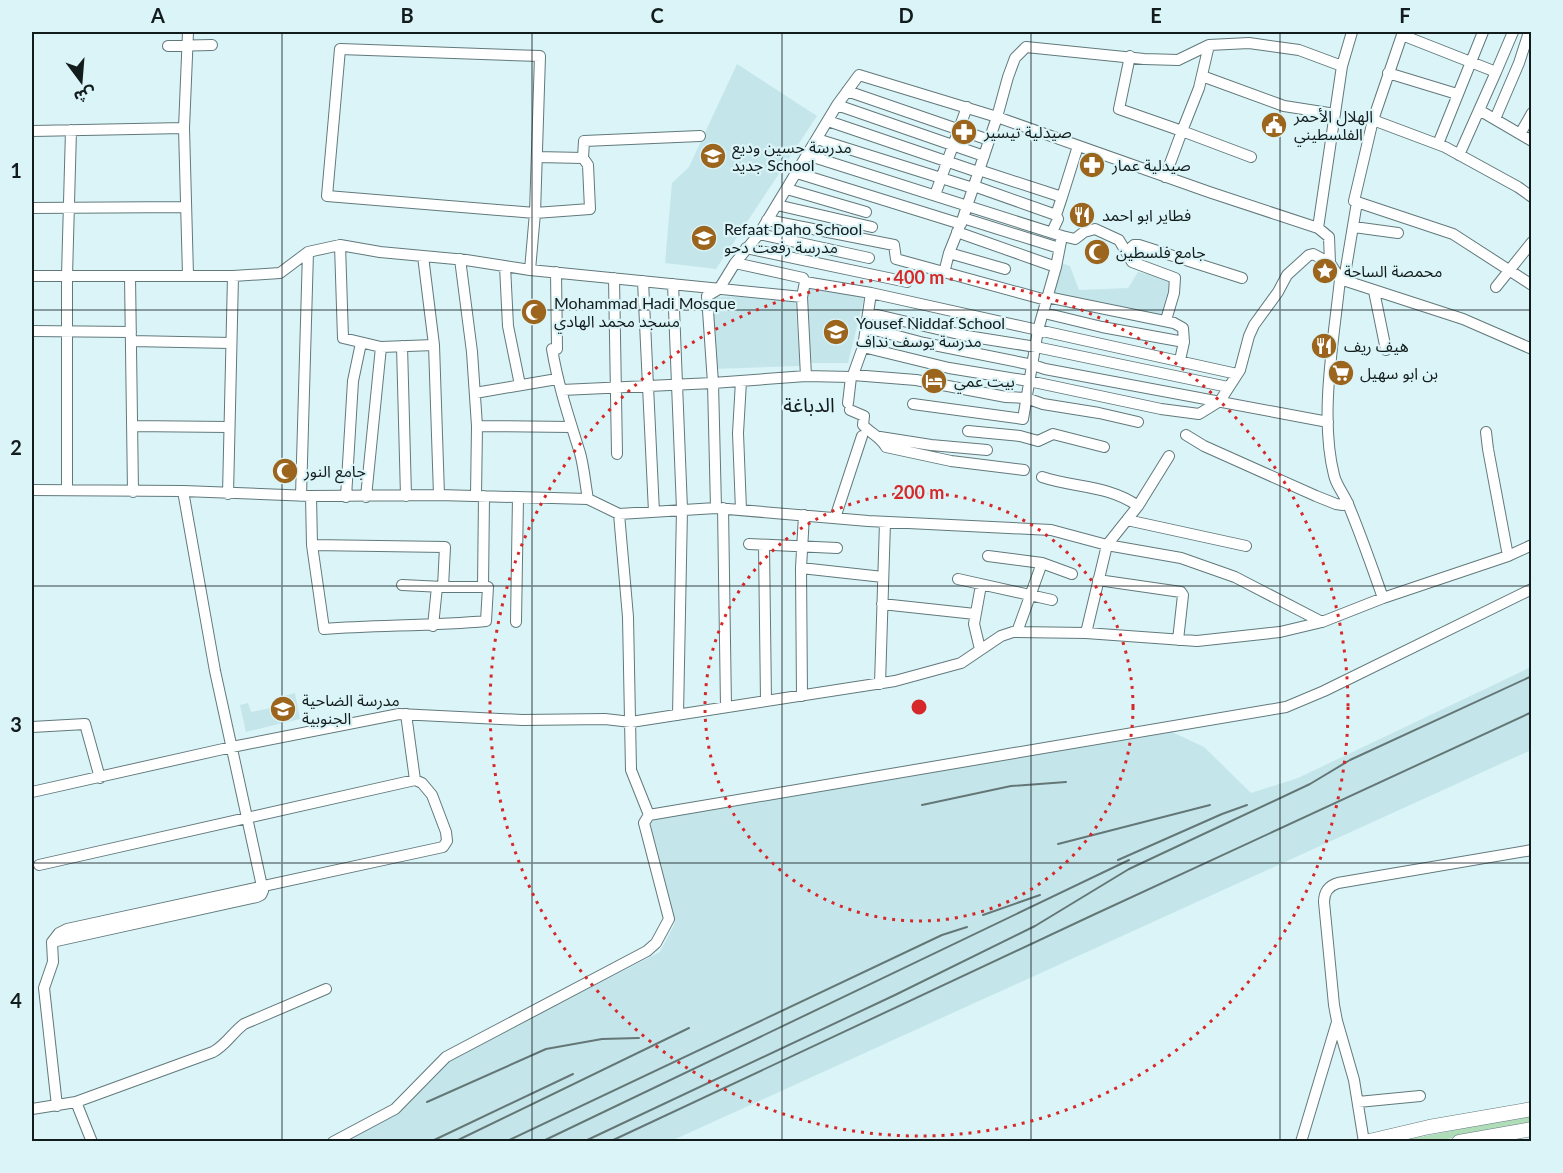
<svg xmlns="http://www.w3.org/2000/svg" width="1563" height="1173" font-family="Lato,'Noto Sans Arabic',sans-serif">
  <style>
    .built { fill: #c4e6eb }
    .green { fill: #afddb8 }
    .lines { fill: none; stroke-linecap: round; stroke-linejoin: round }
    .minor-casing { stroke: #62797c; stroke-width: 12 }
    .major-casing { stroke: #62797c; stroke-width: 15 }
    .minor { stroke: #fff; stroke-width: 10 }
    .major { stroke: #fff; stroke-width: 14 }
    .rail { stroke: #657677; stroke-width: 2 }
    .grid { fill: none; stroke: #131c1d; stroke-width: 1.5; stroke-opacity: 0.55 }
    .ring { fill: none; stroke: #d62828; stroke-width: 3; stroke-dasharray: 3 6 }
    .labels { text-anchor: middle; stroke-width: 4.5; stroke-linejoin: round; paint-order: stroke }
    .poi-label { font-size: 16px; fill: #131c1d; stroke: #daf4f7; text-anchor: start }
    .quarter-label { font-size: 20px; fill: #131c1d; stroke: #daf4f7 }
    .centre { fill: #d62828; stroke: #daf4f7; stroke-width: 3 }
    .ring-label { font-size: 18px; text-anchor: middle; font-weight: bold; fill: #d62828; stroke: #daf4f7; stroke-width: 4.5; stroke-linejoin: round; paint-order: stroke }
    .neatline { fill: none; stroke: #131c1d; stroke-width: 2 }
    .grid-label { font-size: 20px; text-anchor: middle; font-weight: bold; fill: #131c1d }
  </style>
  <rect width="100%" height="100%" fill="#daf4f7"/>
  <path class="built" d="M737,64L817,116L716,269L665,263L672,183L689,167Z
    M1058,262L1070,266L1079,290L1128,288L1138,272L1164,278L1178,285L1168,327L1046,299Z
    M806,283L864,298L848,363H810Z
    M795,295L800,366L714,369L712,297Z
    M1531,667V750L671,1141L345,1142L398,1113L447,1061L660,952L675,923L649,824L654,818L1172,732L1204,747L1251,793L1298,778Z
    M295,693L300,719L246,732L240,705L248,703L251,712L285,705L284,696Z"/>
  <path class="green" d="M1531,1115V1123L1437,1141L1395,1142Z"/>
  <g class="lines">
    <g class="minor-casing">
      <path id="minor" d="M1403,32L1373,120L1354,201L1453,234L1532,285
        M1402,35L1496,72L1513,32
        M1209,45L1199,88L1182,131L1251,157
        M168,46L212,45
        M1130,56L1119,109L1182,131L1165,177
        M1388,73L1457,94
        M1202,76L1284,106L1335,114
        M847,91L989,140
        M837,105L984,156
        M1479,110L1532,141
        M1495,119L1519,63L1529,32
        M1373,120L1445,147L1518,187L1532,197
        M828,121L978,172
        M32,131L184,128
        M1520,134L1532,113
        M817,139L973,188
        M1438,144L1483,32
        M807,155L1062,236L1075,239L1084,232L1095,229L1119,240L1132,262L1175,278L1174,293L1166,320
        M1459,155L1496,72
        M583,158L584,141L700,136
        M979,170L1062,197L1056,215
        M797,173L961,224
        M974,186L1056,215L1058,219L1052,232
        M787,189L866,212
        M935,195L967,107
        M1062,197L1078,146
        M777,205L872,227
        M32,208L186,207
        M963,218L1059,248
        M767,220L894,245L896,259L1046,300
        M1354,227L1398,233
        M1318,228L1342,66L1352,32
        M957,232L1056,267
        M759,234L869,258
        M340,245L343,338L381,347L434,345
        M746,248L907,282
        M1126,252L1134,245H1139L1242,278
        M949,253L1005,269
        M423,256L434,345L439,495
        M460,259L472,352L477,426L476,496
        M735,263L803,278L805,282
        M505,266L508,326L520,385
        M530,270L535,213L540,56L340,49L327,196L535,213L590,209L588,165L583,158L537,157
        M556,272L557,349H552C558,385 569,418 580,453C584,467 585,483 588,499
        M944,273L949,253L963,218L997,117L1008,77L1015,58L1026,47L1144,59L1178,60L1209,45L1249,43L1299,50L1342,66
        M188,275L184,128L188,32
        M32,276H233L280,273L308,252L340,245L380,252L466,260L530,270L802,297
        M130,276L133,492
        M614,278L617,454
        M1340,279C1334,339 1319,416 1334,475C1336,485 1344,494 1348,504C1361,535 1372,567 1383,598
        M1344,280L1357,202
        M643,281L654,512
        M673,284L682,509L678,715
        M1496,287L1532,242
        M1374,291L1386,350
        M871,293L1038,330L1056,267L1062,236
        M1047,297L1174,323L1183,328L1184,342L1180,360
        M869,313L967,336L1036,347L1228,387
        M1044,313L1102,327L1184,342
        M867,328L924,343L1033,365L1045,369L1328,422
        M32,331L131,332
        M131,341L231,343
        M402,346L406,496
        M863,347L949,368L1029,381L1161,409L1199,414L1220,401L1240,370L1249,336L1254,325L1278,292L1287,275L1309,255L1313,254L1330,263
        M806,376L802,297L805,282L871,293L863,347L853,375L916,380L1006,397L1026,398L1043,404L1099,413L1138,422
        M741,381L738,433L741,510
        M562,390L713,383L806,376L851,377L853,375
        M475,393L557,379
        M848,403L851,377
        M913,404L1023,419L1038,330L1237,374
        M850,410L864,416L863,425C871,434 880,436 886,447L951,461L1024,470
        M132,426L228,427
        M477,426L571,427
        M968,431L1020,436L1038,441L1053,434L1104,447
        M1486,432L1488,449L1508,556
        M1186,435L1204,446L1316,496L1336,504L1343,505L1348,503
        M880,437L931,445L987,450
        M1042,477C1075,488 1108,485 1138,506
        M32,490L183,491L311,496L439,495L588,499L619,514L716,508L868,521L1051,530L1107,545L1181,558L1235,577L1322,622
        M67,490V276L71,130
        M228,494L233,276
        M301,496L308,252
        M311,496L312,545L324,629C378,625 432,626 486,621L488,587H443L402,585
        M346,497L353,381L361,343
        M366,497L381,347
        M716,508L713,383L707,296L719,289L735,263L759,234L837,105L859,75L997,117L1209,192L1318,228L1329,237L1330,263L1340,279L1463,319L1532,349
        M723,508L726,707
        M835,518L862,436
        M1127,520L1246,546
        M749,544L837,548
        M312,545L445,547L443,587
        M764,545L766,701
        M988,556L1042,563L1072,574
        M801,568L883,577
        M958,579L1052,600
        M1098,580L1181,592L1183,595L1178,640
        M483,587L484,496
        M882,604L975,614
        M516,622L518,497
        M433,626L437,587
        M1017,632L1042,563
        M1086,633L1107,545L1138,506L1169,456
        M980,649L974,624L981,585
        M880,684L885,522
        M802,696L801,568L804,515
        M32,727L85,724L100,778
        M32,792L232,747L399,714L522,720L605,719L631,722L895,681L961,663L1001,636L1013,632L1086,633L1197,641L1280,632L1322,622L1383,598L1508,556L1532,545
        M649,815L1286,707L1324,691L1532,589
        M39,865L415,780
        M52,942L257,897L261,895L263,891L215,671L183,491
        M76,1102L92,1142
        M1358,1102L1420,1096
        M57,1106L44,988L53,962L52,942L59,933L67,929L443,847L447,841L446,832L432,795L422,783L415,780L406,714
        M32,1109L76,1102L213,1052C226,1045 232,1033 244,1024L326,989
        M333,1142L395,1109L446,1057L647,951L656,943L669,919L644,823L649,815L631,770L628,617L619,514
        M1301,1142L1337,1022
        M1364,1142L1354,1080L1337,1021L1334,1005L1324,902C1324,893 1328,886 1338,883L1532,850"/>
    </g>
    <g class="major-casing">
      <path id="major" d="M1365,1142L1429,1127L1532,1109
        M1459,1142L1532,1129"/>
    </g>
    <use href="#minor" class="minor"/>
    <use href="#major" class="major"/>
    <path class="rail" d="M922,805L1011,786L1066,782
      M1058,844L1210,805
      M1118,860L1222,814L1247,805
      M983,915L1040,895
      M427,1102L546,1049L602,1039L639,1038
      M430,1142L573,1074
      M454,1142L689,1028
      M505,1142L942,935L967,927
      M541,1142L1129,860
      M583,1142L895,995L1035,926L1129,869L1310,784L1350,760L1532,676
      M609,1142L1093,915L1532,712"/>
  </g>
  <path class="grid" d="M282,32V1142M532,32V1142M782,32V1142M1031,32V1142M1280,32V1142M32,310H1532M32,586H1532M32,863H1532"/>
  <g class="ring">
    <circle cx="919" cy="707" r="214"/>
    <circle cx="919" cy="707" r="429"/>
  </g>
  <defs>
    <g id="civic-disc" transform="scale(1.35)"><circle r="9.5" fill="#9b651e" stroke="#daf4f7"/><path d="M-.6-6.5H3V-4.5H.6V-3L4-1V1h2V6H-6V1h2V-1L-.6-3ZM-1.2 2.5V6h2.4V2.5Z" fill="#fff"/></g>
    <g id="pharmacy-disc" transform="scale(1.35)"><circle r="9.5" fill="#9b651e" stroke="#daf4f7"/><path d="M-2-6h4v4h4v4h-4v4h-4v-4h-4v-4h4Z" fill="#fff"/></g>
    <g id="school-disc" transform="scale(1.35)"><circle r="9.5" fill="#9b651e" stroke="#daf4f7"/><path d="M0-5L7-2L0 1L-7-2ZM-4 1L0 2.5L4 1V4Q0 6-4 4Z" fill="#fff"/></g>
    <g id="restaurant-disc" transform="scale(1.35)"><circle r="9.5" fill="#9b651e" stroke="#daf4f7"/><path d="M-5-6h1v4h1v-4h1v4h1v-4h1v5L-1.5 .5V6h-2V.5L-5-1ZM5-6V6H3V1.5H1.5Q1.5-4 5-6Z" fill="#fff"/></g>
    <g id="mosque-disc" transform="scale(1.35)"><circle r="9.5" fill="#9b651e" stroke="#daf4f7"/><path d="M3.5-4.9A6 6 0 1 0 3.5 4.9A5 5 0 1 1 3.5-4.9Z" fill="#fff"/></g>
    <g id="sight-disc" transform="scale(1.35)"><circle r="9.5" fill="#9b651e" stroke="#daf4f7"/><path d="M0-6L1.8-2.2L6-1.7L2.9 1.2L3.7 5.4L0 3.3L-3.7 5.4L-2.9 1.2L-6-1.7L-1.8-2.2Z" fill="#fff"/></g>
    <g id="supermarket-disc" transform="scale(1.35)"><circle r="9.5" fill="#9b651e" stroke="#daf4f7"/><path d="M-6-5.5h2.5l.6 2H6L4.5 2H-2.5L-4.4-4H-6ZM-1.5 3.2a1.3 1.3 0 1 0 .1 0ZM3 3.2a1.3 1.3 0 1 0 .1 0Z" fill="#fff"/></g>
    <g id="hotel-disc" transform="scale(1.35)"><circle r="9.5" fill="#9b651e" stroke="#daf4f7"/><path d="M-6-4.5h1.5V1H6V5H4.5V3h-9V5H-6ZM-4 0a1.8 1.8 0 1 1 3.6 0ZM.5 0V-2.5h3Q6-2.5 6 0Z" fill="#fff"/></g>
  </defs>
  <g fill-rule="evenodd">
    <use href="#civic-disc" x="1274" y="125"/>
    <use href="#pharmacy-disc" x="964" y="132"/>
    <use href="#school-disc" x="713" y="156"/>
    <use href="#pharmacy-disc" x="1092" y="165"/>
    <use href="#restaurant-disc" x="1082" y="215"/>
    <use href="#school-disc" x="704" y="238"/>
    <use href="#mosque-disc" x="1097" y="252"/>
    <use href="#sight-disc" x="1325" y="271"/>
    <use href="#mosque-disc" x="534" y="312"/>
    <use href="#school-disc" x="836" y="332"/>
    <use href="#restaurant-disc" x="1324" y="346"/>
    <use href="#supermarket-disc" x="1341" y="373"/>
    <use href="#hotel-disc" x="934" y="381"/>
    <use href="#mosque-disc" x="285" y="471"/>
    <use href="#school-disc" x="283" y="709"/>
  </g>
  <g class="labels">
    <g class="poi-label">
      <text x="1294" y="122">الهلال الأحمر<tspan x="1294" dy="18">الفلسطيني</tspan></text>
      <text x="984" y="138">صيدلية تيسير</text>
      <text x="732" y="153">مدرسة حسين وديع<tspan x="732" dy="18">جديد School</tspan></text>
      <text x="1112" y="171">صيدلية عمار</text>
      <text x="1102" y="221">فطاير ابو احمد</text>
      <text x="724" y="235">Refaat Daho School<tspan x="724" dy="18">مدرسة رفعت دحو</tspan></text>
      <text x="1116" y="258">جامع فلسطين</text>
      <text x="1344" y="277">محمصة الساحة</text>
      <text x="554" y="309">Mohammad Hadi Mosque<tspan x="554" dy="18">مسجد محمد الهادي</tspan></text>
      <text x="856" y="329">Yousef Niddaf School<tspan x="856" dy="18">مدرسة يوسف نداف</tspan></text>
      <text x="1344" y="352">هيف ريف</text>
      <text x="1360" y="379">بن ابو سهيل</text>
      <text x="954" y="387">بيت عمي</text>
      <text x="304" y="477">جامع النور</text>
      <text x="302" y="706">مدرسة الضاحية<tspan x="302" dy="18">الجنوبية</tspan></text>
    </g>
    <g class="quarter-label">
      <text x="809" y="412">الدباغة</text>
    </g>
  </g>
  <circle cx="919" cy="707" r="9" class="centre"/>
  <g class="ring-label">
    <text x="919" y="284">400 m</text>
    <text x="919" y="499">200 m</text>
  </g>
  <rect width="1563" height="1173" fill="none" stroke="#daf4f7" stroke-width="66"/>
  <g transform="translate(81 81) rotate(164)" stroke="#daf4f7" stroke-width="4.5" paint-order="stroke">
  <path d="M0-4.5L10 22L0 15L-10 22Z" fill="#131c1d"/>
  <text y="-9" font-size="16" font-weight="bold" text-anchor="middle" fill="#131c1d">ش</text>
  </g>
  <rect x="33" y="33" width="1497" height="1107" class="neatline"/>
  <g class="grid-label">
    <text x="158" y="23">A</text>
    <text x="407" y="23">B</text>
    <text x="657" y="23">C</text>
    <text x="906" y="23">D</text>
    <text x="1156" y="23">E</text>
    <text x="1405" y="23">F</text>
    <text x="16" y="178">1</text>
    <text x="16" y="455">2</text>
    <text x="16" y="732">3</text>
    <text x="16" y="1008">4</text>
  </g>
</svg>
